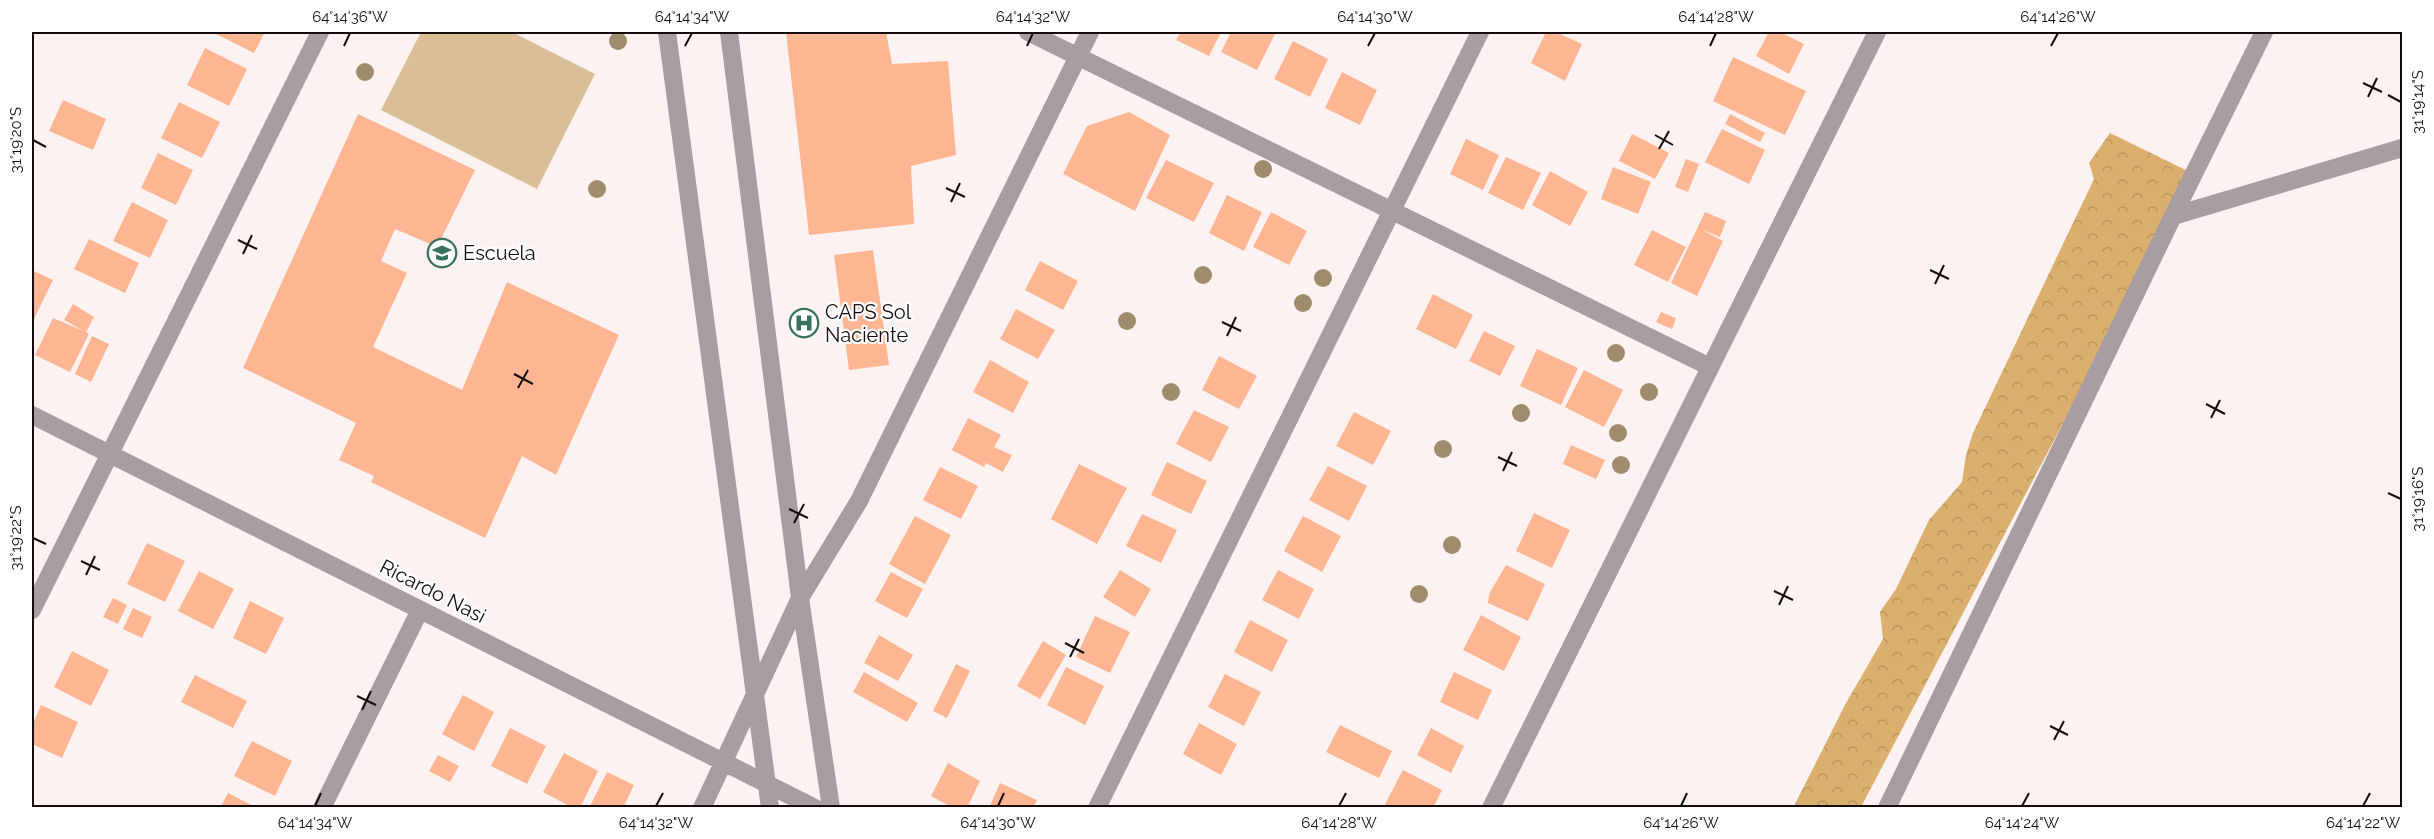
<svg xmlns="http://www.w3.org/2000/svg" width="2434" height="839" font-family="Raleway,sans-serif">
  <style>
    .forest { fill: url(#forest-crowns) }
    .park { fill: #dabe97 }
    .building { fill: #feb692 }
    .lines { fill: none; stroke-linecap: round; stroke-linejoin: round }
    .minor { stroke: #a79da2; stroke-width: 18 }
    .tree { fill: #a08c6d }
    .ticks { fill: none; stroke: #150d0d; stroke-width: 2 }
    .labels { text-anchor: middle; stroke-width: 4.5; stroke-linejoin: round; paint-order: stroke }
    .poi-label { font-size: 20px; fill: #150d0d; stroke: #fff; text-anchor: start }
    .street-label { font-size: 20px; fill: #150d0d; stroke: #fff }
    .neatline { fill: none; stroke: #150d0d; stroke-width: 2 }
    .ticks-label { font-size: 15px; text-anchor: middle; fill: #150d0d }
  </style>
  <defs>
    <pattern id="forest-crowns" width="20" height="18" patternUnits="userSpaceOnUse" patternTransform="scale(1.5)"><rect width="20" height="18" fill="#dbb06e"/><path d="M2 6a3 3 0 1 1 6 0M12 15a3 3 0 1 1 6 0" fill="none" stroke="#bb965e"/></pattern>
  </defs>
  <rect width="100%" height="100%" fill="#fcf2f2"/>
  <path class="forest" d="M2110,133L2194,174L1861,807L1793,808L1846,703L1883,639L1880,612L1896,589L1929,520L1962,482L1966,455L1973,433L2094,179L2089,163Z"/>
  <path class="park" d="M421,32H512L595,74L537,189L381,110Z"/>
  <path class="building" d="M212,32H265L254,53Z
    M786,32H886L892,64L948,61L956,155L911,166L914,224L809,235Z
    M1181,32H1221L1209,56L1176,40Z
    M1231,32H1276L1257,70L1221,52Z
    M1546,32H1556L1582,44L1565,81L1531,63Z
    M1769,32H1780L1804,44L1789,74L1756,56Z
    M1293,41L1328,59L1310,97L1274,79Z
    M205,48L247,69L229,106L187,85Z
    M1733,57L1806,91L1785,135L1713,101Z
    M1342,72L1377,90L1360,125L1325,108Z
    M63,100L106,119L93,150L49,131Z
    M179,102L220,122L202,158L161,138Z
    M1129,112L1170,135L1135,211L1063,174L1087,126Z
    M358,114L475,170L437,247L395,229L381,261L407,273L373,347L462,390L507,282L619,335L556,475L522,456L485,538L371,482L374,476L339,460L356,423L243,368Z
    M1730,114L1765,133L1760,142L1725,124Z
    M1722,129L1765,150L1749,184L1705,162Z
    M1632,134L1669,153L1655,179L1619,161Z
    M1466,139L1499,155L1483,190L1450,174Z
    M158,153L193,170L176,205L141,188Z
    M1506,157L1541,173L1523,210L1488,193Z
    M1686,159L1699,164L1688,192L1675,187Z
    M1166,160L1214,183L1194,222L1146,198Z
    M1613,167L1651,182L1638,214L1601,199Z
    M1550,171L1588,192L1570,226L1532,205Z
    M1227,195L1262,212L1244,251L1209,233Z
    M132,202L168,220L150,258L113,241Z
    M1271,212L1307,231L1289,265L1253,247Z
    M1705,212L1726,221L1720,237L1701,229L1723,241L1697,296L1671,283Z
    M1652,230L1686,247L1668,282L1634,265Z
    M89,239L139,263L125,293L74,269Z
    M873,250L889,365L849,370L834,255Z
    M1040,261L1078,281L1063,310L1025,290Z
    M32,270L53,280L32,323Z
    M1433,294L1473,315L1456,349L1416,329Z
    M73,304L94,317L86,332L89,334L70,372L35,355L53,318L84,331L64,320Z
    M1016,309L1055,330L1038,359L1000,339Z
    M1661,312L1676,318L1672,329L1656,322Z
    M1484,331L1515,346L1500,376L1469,361Z
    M92,336L109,344L91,382L75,374Z
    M1537,349L1578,368L1561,405L1520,386Z
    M1219,356L1257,376L1239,409L1202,390Z
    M990,360L1029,382L1013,413L973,392Z
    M1584,370L1623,390L1604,427L1565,407Z
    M1194,410L1229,427L1211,462L1176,444Z
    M1354,412L1391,431L1373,465L1336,446Z
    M968,418L1001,435L994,447L1012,455L1003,472L986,463L984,467L952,450Z
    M1571,445L1605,460L1596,479L1563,464Z
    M1167,462L1207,481L1191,514L1151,495Z
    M1079,464L1127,488L1097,544L1051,519Z
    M1328,466L1367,486L1349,521L1309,500Z
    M940,467L978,486L961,519L923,500Z
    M1534,513L1570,530L1552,568L1516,551Z
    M1142,514L1177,530L1161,563L1126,546Z
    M915,516L951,535L925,584L889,564Z
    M1303,516L1341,536L1322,572L1284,551Z
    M147,543L185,561L165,602L127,584Z
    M1506,565L1545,584L1528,621L1488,603L1489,594Z
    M1120,570L1151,589L1135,617L1103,597Z
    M1278,570L1314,589L1299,619L1262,600Z
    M199,571L234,589L213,629L178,611Z
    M891,572L923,589L907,618L875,601Z
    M113,598L127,605L118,624L103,617Z
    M250,601L284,618L266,654L233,638Z
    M133,608L152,617L142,638L123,629Z
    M1481,615L1521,637L1504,671L1463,650Z
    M1095,616L1130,632L1110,673L1076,657Z
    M1250,620L1288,640L1272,672L1234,652Z
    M879,635L913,655L898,681L864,663Z
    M1043,641L1066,655L1040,699L1017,686Z
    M72,651L109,670L91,706L54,687Z
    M956,664L970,671L947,718L933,711Z
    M1066,667L1104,686L1085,725L1047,705Z
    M864,672L918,703L907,722L853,692Z
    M1454,672L1492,690L1478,720L1440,702Z
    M1225,674L1261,692L1244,726L1208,707Z
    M195,675L247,701L233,728L181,702Z
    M463,695L494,712L474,751L442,734Z
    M41,705L78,722L62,758L32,744V726Z
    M1199,723L1237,744L1221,775L1183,754Z
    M1340,725L1392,751L1379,778L1326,752Z
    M510,728L546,746L527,784L491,766Z
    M1431,728L1464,746L1451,773L1417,755Z
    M252,741L292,761L275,796L234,776Z
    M564,753L598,771L580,808H573L543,792Z
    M438,755L459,766L450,782L429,771Z
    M948,763L980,781L967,808H953L931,796Z
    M1403,770L1442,790L1433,808H1383Z
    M607,772L634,785L623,808L590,806Z
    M1000,783L1037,800L1033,808H989Z
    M228,793L257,808H220Z"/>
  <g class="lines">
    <path class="minor" d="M667,32L770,808
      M729,32L800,598L831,808
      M1028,32L1710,367
      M2173,216L2264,32
      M32,415L815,808
      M32,610L320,32
      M322,808L420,610
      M702,808L800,598L859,501L1090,32
      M1097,808L1480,32
      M1491,808L1877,32
      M1887,808L2173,216L2402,148"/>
  </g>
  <g class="tree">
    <circle cx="618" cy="41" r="9"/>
    <circle cx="365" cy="72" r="9"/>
    <circle cx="1263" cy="169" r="9"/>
    <circle cx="597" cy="189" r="9"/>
    <circle cx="1203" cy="275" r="9"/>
    <circle cx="1323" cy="278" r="9"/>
    <circle cx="1303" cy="303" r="9"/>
    <circle cx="1127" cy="321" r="9"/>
    <circle cx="1616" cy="353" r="9"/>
    <circle cx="1171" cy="392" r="9"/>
    <circle cx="1649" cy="392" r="9"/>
    <circle cx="1521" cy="413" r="9"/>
    <circle cx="1618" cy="433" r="9"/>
    <circle cx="1443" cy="449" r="9"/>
    <circle cx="1621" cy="465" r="9"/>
    <circle cx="1452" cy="545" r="9"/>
    <circle cx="1419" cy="594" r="9"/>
  </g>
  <path class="ticks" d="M344,46L350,33M685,46L692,33M1027,46L1033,33M1368,46L1375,33M1710,46L1716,33M2051,46L2058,33M2363,83L2382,92M2388,95L2401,102M2368,97L2377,78M1655,135L1673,145M33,140L46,147M1659,149L1669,131M946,188L965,197M951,202L960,183M238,240L257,249M243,254L252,235M1930,270L1949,279M1935,284L1944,265M1222,322L1241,331M1227,336L1236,317M514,374L533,384M518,388L528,370M2206,404L2225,414M2211,418L2220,400M1498,457L1517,466M1503,471L1512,452M2388,493L2401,499M789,509L808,518M794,523L804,504M33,538L46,544M81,561L100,570M86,575L95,556M1774,591L1793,600M1779,605L1788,586M1065,643L1084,653M1070,657L1079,639M357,696L376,705M362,710L371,691M2050,726L2068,735M2054,740L2064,721M315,806L321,793M656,806L663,793M998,806L1004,793M1339,806L1346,793M1681,806L1687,793M2022,806L2029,793M2363,806L2370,793"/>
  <defs>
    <g id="school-ring" transform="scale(1.5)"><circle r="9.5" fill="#fff" stroke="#38725b" stroke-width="1.5"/><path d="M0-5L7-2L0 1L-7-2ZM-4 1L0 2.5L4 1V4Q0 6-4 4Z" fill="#38725b"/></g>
    <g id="hospital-ring" transform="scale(1.5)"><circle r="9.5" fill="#fff" stroke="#38725b" stroke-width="1.5"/><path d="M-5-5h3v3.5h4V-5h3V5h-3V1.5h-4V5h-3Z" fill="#38725b"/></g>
  </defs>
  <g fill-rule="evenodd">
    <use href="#school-ring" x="442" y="253"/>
    <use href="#hospital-ring" x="804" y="323"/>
  </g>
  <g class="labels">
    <g class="poi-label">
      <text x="463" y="260">Escuela</text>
      <text x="825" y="319">CAPS Sol<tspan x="825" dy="23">Naciente</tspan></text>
    </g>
    <g class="street-label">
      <text transform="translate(433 591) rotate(27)" y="7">Ricardo Nasi</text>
    </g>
  </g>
  <rect width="2434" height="839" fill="none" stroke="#ffffff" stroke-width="66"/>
  <rect x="33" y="33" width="2368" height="773" class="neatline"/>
  <g class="ticks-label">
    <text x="350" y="22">64°14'36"W</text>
    <text x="692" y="22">64°14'34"W</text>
    <text x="1033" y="22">64°14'32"W</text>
    <text x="1375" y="22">64°14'30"W</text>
    <text x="1716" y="22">64°14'28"W</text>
    <text x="2058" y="22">64°14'26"W</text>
    <text transform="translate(2418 102) rotate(-90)" y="5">31°19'14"S</text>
    <text transform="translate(16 140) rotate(-90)" y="5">31°19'20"S</text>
    <text transform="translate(2418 499) rotate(-90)" y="5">31°19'16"S</text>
    <text transform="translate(16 538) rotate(-90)" y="5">31°19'22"S</text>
    <text x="315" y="828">64°14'34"W</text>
    <text x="656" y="828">64°14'32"W</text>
    <text x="998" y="828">64°14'30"W</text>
    <text x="1339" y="828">64°14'28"W</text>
    <text x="1681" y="828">64°14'26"W</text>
    <text x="2022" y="828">64°14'24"W</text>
    <text x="2363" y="828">64°14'22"W</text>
  </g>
</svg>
